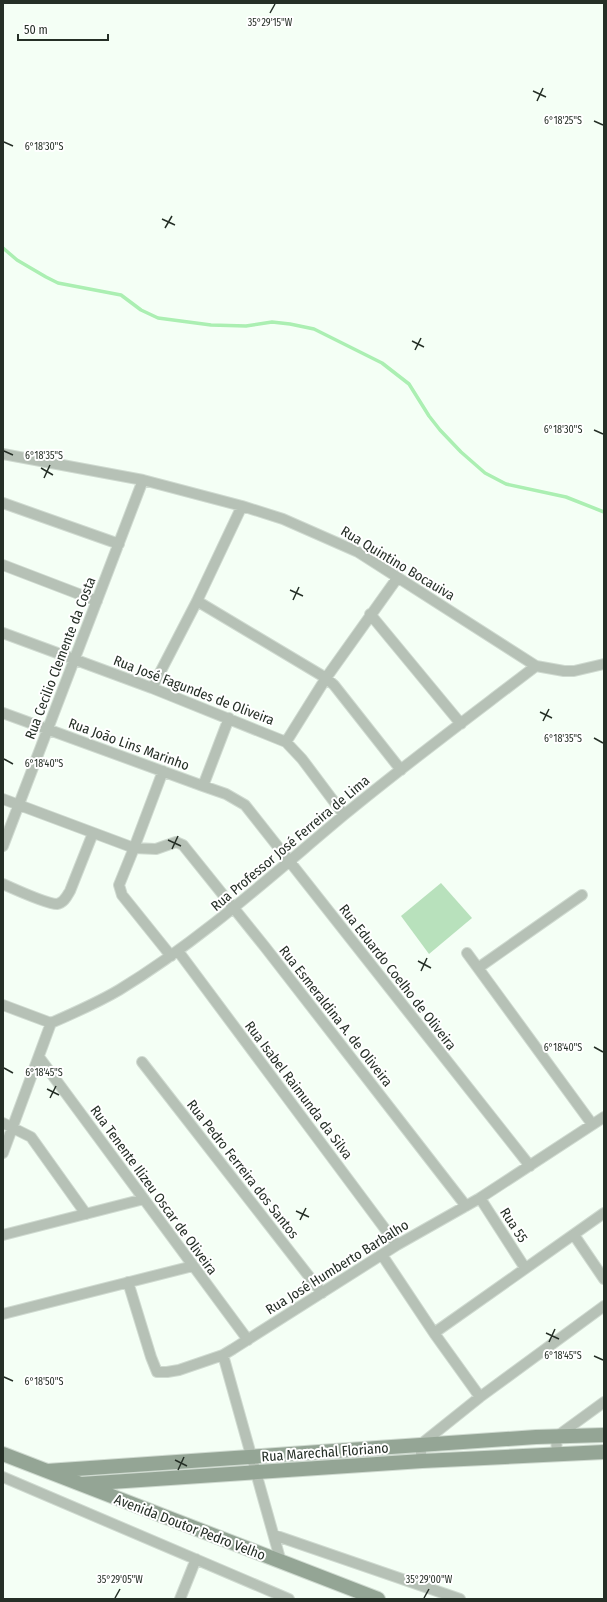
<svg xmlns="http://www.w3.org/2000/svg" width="607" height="1602" font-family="'Fira Sans Condensed',sans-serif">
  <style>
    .green { fill: #b8e1bc }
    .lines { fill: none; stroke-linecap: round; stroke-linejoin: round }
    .stream { stroke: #abefb2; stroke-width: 3.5 }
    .street-casing { stroke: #cfdad0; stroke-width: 12 }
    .secondary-casing { stroke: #cfdad0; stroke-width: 16 }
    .street { stroke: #b6c1b6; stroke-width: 10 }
    .secondary { stroke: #94a595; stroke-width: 14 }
    .ticks { fill: none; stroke: #252f26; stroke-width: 1.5 }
    .labels { text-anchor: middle; stroke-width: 4; stroke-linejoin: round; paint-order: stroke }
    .street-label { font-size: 14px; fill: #252f26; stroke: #fff }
    .ticks-label { font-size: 10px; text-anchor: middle; fill: #252f26; stroke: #fff; stroke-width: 4; stroke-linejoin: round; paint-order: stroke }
  </style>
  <rect width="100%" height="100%" fill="#f4fff5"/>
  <path class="green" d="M441,883L472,918L429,954L401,916Z"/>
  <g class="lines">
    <path class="stream" d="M3,248L17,260L46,277L58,283L121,295L141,310L158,318L211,325L246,326L272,322L290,324L314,329L382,363L409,384L429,416L440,430L461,452L485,473L506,484L566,497L604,512"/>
    <g class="street-casing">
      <path id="street" d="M3,454L143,480L242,506L283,519L358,552L536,666L564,671H574L604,664
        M3,503L119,544
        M3,565L97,601
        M197,601L326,678L334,685L401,770
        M370,614L461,724
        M3,633L152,688L286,742L302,759L344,815
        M152,688L197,601L242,506
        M3,713L203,786L226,794L245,805L530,1166
        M286,742L326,678L398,577
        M203,786L229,718
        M3,799L134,848L163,771
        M3,846L143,480
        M3,884C14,889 47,904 57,904C64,903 67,896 70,891L93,833
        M178,951L397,1245
        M467,953L592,1124
        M171,956L122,895L119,885L134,848L156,849L176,842L183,845L265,947L466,1206
        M478,968L582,895
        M3,1005L51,1023
        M51,1023C74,1013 97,1003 119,990C201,940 271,876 344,815C407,763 472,715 536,666
        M39,1057L248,1340
        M142,1062L322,1293
        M3,1123L31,1137L86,1214
        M3,1153L51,1023
        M480,1198L525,1268
        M3,1235L144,1199
        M574,1235L604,1279
        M382,1255L434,1333L480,1397
        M128,1282L151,1357L157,1372H167L179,1370L223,1355L233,1349L397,1245L480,1198L604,1117
        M3,1314L193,1266
        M434,1333L604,1213
        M223,1355L281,1562
        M557,1453L556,1437L604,1402
        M422,1461L420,1445L480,1397L604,1306
        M3,1477L289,1599
        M274,1535L460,1599
        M180,1599L196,1559"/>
    </g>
    <g class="secondary-casing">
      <path id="secondary" d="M3,1454L378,1599
        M47,1471L536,1437L604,1435
        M81,1484L422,1461L604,1452"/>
    </g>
    <use href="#street" class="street"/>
    <use href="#secondary" class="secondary"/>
  </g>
  <path class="ticks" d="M270,13L275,4M533,91L546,97M537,101L543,88M594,121L603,125M4,142L13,146M162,219L175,225M165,228L172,216M412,341L424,347M415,350L421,338M594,430L603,434M4,451L13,455M41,468L53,475M44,478L50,465M290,590L303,596M293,600L299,587M540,712L552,718M543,721L549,709M594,738L603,743M4,759L13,764M168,840L181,846M172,849L178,836M418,961L431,968M421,971L427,958M594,1047L603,1052M4,1068L13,1073M47,1089L59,1095M50,1098L56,1086M296,1211L309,1217M300,1220L306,1208M546,1333L559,1339M549,1342L555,1329M594,1356L603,1360M4,1377L13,1381M175,1460L187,1466M178,1470L184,1457M115,1598L120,1589M424,1598L429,1589"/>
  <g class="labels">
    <g class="street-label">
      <text transform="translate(398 563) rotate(31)" y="5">Rua Quintino Bocauiva</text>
      <text transform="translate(60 658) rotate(-69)" y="5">Rua Cecilio Clemente da Costa</text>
      <text transform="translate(194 690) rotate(21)" y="5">Rua José Fagundes de Oliveira</text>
      <text transform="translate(129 744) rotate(20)" y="5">Rua João Lins Marinho</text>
      <text transform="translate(290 843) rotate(-40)" y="5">Rua Professor José Ferreira de Lima</text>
      <text transform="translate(398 977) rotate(52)" y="5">Rua Eduardo Coelho de Oliveira</text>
      <text transform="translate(336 1016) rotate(52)" y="5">Rua Esmeraldina A. de Oliveira</text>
      <text transform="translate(299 1090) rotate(53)" y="5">Rua Isabel Raimunda da Silva</text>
      <text transform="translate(243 1169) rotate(52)" y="5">Rua Pedro Ferreira dos Santos</text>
      <text transform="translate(154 1190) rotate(54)" y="5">Rua Tenente Ilizeu Oscar de Oliveira</text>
      <text transform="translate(514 1225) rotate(57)" y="5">Rua 55</text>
      <text transform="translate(337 1267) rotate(-32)" y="5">Rua José Humberto Barbalho</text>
      <text transform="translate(325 1452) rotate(-4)" y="5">Rua Marechal Floriano</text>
      <text transform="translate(190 1527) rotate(21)" y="5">Avenida Doutor Pedro Velho</text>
    </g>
  </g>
  <g class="ticks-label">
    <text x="270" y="26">35°29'15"W</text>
    <text x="563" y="124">6°18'25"S</text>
    <text x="44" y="150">6°18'30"S</text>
    <text x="563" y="433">6°18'30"S</text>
    <text x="44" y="459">6°18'35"S</text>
    <text x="563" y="742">6°18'35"S</text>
    <text x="44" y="767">6°18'40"S</text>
    <text x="563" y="1051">6°18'40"S</text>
    <text x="44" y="1076">6°18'45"S</text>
    <text x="563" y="1359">6°18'45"S</text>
    <text x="44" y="1385">6°18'50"S</text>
    <text x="120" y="1583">35°29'05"W</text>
    <text x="429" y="1583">35°29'00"W</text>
  </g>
  <rect width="607" height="1602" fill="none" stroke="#252f26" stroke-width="8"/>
  <path d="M18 34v6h90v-6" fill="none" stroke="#252f26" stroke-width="2"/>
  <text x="24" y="34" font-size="12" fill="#252f26" stroke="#ffffff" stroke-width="3" paint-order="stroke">50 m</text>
</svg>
